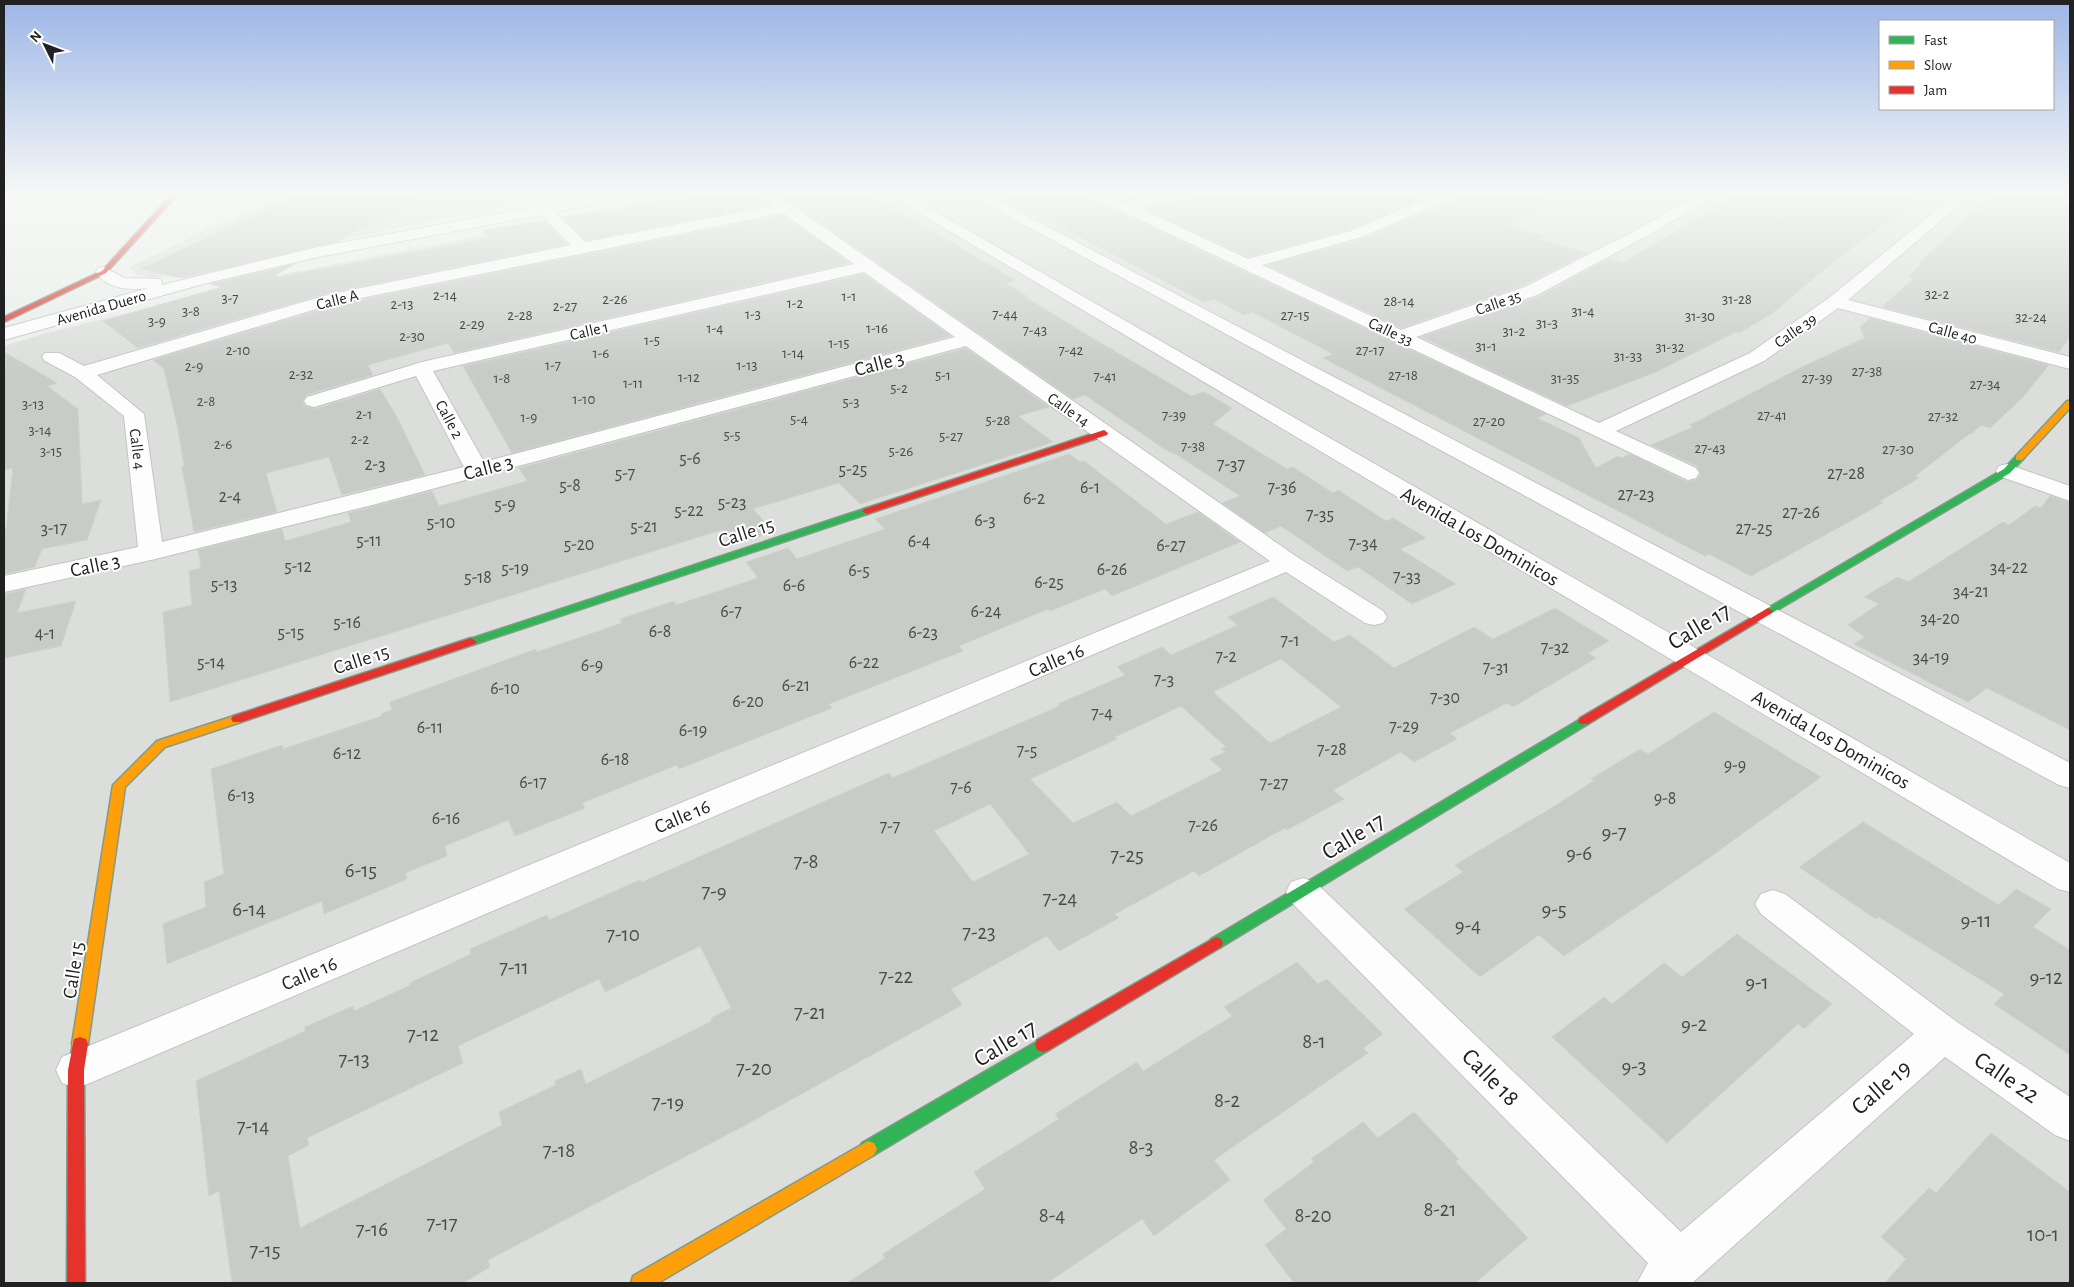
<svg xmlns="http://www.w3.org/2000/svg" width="2074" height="1287" font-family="'Alegreya Sans',sans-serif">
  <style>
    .residential { fill: #dcdedb }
    .building { fill: #c8ccc7; stroke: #cdd3cb; fill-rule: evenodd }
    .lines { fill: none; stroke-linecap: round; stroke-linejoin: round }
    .street-casing { stroke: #c2c5c2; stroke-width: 2 }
    .fast-casing { stroke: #809b89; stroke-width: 3 }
    .slow-casing { stroke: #809b89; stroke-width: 3 }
    .jam-casing { stroke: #809b89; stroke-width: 3 }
    .street { fill: #fcfdfc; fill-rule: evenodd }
    .fast { fill: #30b455; fill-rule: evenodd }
    .slow { fill: #ff9f0a; fill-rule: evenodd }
    .jam { fill: #e5322d; fill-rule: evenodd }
    .labels { text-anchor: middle; stroke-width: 4; stroke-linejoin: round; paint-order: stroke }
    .far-number-label { font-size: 15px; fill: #4b4c4a }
    .far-street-label { font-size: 16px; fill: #212121; stroke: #fff }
    .number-label { font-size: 18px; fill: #4b4c4a }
    .street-label { font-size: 20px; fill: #212121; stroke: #fff }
    .near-number-label { font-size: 21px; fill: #4b4c4a }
    .near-street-label { font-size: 24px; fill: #212121; stroke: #fff }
  </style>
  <rect width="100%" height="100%" fill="#eaefea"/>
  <path class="residential" d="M295,192H588L486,209L183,275L150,278L135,274L130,267L213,226Z
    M703,192H2070V1283H4V346L43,334L289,273Z"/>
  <path class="building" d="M301,192H428L336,242L182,278L141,269Z
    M721,192H762L760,196L769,205L586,240L563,217Z
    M776,192H867L1015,280L1006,283L1028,297H1025L1094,339L1191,396L1204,392L1232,408L1213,424L1287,469L1293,467L1333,493L1338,490L1386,521L1393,518L1426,538L1400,549L1456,584L1412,604L1358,567L1347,571L1281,526L1265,533L1222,503L1240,496L1177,455L1166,450L1085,395L1073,399Z
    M995,192H1084L1087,197L1546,414L1537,418L1579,438L1596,468L1618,456L1621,458L1630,454L1687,482L1696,480L1701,474L1697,466L1651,445L1693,427L1690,425L1804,366L1865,338L1860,327L1870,318L2049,365L2022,398L1990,428L1981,425L1971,434H1969L1915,476L1919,478L1880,501L1883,503L1751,576L1709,554L1705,556L1323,358L1333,354L1252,312L1244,315L1214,299L1204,302Z
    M1108,192H1163L1126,200Z
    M1195,192H1438L1350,229L1248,257L1145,209L1191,197Z
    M1463,192H1561L1505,225L1545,236L1538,239L1587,253L1524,285L1401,328L1267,265L1362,239L1460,197Z
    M1740,192H1926L1821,272L1773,313L1739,333L1736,332L1656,372L1567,406L1421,337L1538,297L1608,259L1623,263Z
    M1994,192H2070V337L2059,352L1882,307L1914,278L1909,276L1922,263H1919Z
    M783,215L850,263L454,353L448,343L368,365L373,375L306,395L302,402L306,407L315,409L380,389L398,419L425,475L342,495L329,457L266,473L277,512L194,532L182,467L184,466L178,429L164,369L153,360L336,305Z
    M544,221L567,244L327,293L138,348L103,321L222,287L210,284L295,264L277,274L278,277L489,238L483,230Z
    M864,274L951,336L512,453L463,366Z
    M966,348L1049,407L1018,416L1053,442L860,504L839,483L753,509L773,532L733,545L721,530L170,702L163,612L192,605L189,571L201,568L198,550L282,529L285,541L351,522L348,513L432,491L439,506L527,481L519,468Z
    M4,352L57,383L47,386L78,409L82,504L101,500L87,540L42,549L35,567L4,574V529H6L13,468L4,470Z
    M1069,454L1080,462L1084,461L1166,524L1198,512L1240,542L1112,596L1105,589L1050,611L1048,609L959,646L963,651L829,704L832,708L679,769L677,765L582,803L585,808L515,836L508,820L445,846L447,856L405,873L407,879L324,914L322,901L167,964L163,924L206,907L204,882L224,874L211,769L282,745L283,749L382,716L381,714L392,710L390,702L536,649L537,652L622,623L620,619L674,601L676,605L758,578L746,562L788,548L797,559L885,529L875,519Z
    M2050,496L2070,503V730L1987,688L1968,702L1854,644L1865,637L1848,625L1879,604L1864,597L1898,577L1908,582L2003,522L2009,525L2035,506L2041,508Z
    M26,589L17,613L76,601L61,646L4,658V594Z
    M1273,597L1334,642L1350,635L1394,668L1474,627L1493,639L1555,608L1609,641L1588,653L1596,658L1513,707L1507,703L1450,733L1457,739L1414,762L1401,752L1333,790L1344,799L1287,830L1285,828L1199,876L1194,871L1115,914L1119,918L1059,951L1047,936L951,989L962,1005L738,1129L488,1260L490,1267L463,1283H232L219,1191L209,1196L196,1081L305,1031V1027L353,1006L354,1011L411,985L410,983L471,954L470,949L547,915L549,920L640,880L642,882L889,773L892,778L1060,706L1058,704L1125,675L1117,667L1162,647L1171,655L1238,625L1228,617ZM1281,659L1341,707L1270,743L1213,692ZM1181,706L1226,747L1221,749L1225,752L1210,759L1222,770L1131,816L1117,802L1073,823L1030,779L1117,739L1115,737ZM990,804L1029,854L973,882L934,831ZM700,946L731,1008L711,1018L712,1021L586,1084L581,1069L555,1081L556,1085L499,1112L502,1125L300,1228L288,1156L309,1145L307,1138L463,1063L458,1046L599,979L605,992Z
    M1714,712L1821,777L1706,860L1564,956L1539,935L1480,977L1404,909L1463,872L1455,865L1553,807L1594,781L1591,779L1640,749L1648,754Z
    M1863,822L1999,905L2016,889L2051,909L2033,927L2070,950V1055L1994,1004L2004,994L1879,917L1876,919L1799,867Z
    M1737,934L1832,1004L1804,1029L1798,1024L1667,1143L1552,1037L1604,997L1612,1004L1664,963L1682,977Z
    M1297,962L1318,984L1327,979L1383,1034L1363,1048L1368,1053L1214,1160L1230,1180L1154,1236L1142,1219L1047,1283H847L885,1258L883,1254L985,1189L974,1172L1059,1119L1055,1114L1137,1062L1143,1071L1232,1016L1224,1007Z
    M1414,1112L1459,1159L1455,1161L1528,1238L1475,1283H1294L1265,1245L1286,1229L1263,1200L1314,1162L1311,1159L1363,1122L1378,1138Z
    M1991,1133L2070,1192V1283H1885L1906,1259L1881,1237L1929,1188L1936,1193Z"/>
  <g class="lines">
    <g class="street-casing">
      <path id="street" d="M617,192H646L639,196L555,212L585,242L773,206L761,195L764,192H773L1297,557L1383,611L1387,617L1383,623L1374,625L1365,623L1286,572L90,1083L76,1088L62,1083L56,1070L62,1057L1270,561L966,346L376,504L151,560L4,592V576L138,547L124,416L75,377L45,361L42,357L45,353H59L84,366L327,295L571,245L541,215L318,257L203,284L4,340V328L149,288C129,290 108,290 96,272L98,268L104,267L124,278L161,279L162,285L318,247ZM783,213L854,264L422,362L307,397L304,401L307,405L314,407L416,376L464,467L162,542L144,414L97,375L336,303ZM864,272L955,337L484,462L433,371Z
        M884,192H901L2070,863V892L2058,889Z
        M964,192H981L2070,763V788L2059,785Z
        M1086,192H1104L1126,202L1170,192H1193L1191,195L1139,208L1248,259L1351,231L1442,192H1461L1459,195L1361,237L1262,265L1401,330L1525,287L1633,232L1702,192H1719L1717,195L1643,238L1537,295L1416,337L1599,423L1750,353L1829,298L1959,192H1974L1848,300L2070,357V369L1838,308L1764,361L1616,431L1696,468L1699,473L1696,478L1688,480L1088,195Z
        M2007,464L2070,486V501L1999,476L1996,471L1999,466Z
        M1303,878L1315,882L1681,1232L1914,1034L1761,914L1755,904L1761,894L1773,890L1785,894L1957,1022L2070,1097V1141L2055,1135L1945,1057L1692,1283H1637L1648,1263L1291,902L1286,892L1291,882Z"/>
    </g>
    <g class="fast-casing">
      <path id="fast" d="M2019,455L2024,458L2010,473L1772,613L1768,614L1763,611L2004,469L2016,456Z
        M867,508L872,511L870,513L475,644H467L465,642L467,640Z
        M1584,717L1588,718L1590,721L1588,724L1221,947L1216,949L1211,947L1209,943L1211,939Z
        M1043,1038L1049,1040L1051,1045L1049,1050L874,1155L868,1157L862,1155L859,1149L862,1143Z"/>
    </g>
    <g class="slow-casing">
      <path id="slow" d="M2067,401H2070V408L2022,460H2016V456Z
        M237,715L241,716L243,719L241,722L165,747L125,787L88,1044L86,1049L80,1051L74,1049L72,1044L113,785L157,741Z
        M868,1141L874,1143L877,1149L874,1155L658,1283H631L633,1276Z"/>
    </g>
    <g class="jam-casing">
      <path id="jam" d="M174,192H180L106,273L4,322V317L102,271Z
        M1104,430L1108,433L1107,435L870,513L867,514L862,511L864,509Z
        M1768,608L1773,611L1772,613L1588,724H1580L1578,721L1580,718Z
        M471,638L477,642L475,644L241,722H233L231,719L233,716Z
        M1216,937L1221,939L1223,943L1221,947L1049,1050L1043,1052L1037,1050L1035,1045L1037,1040Z
        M80,1037L86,1039L88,1044L84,1070L85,1283H67L68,1070L74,1039Z"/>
    </g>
    <use href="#street" class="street"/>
    <use href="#fast" class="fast"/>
    <use href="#slow" class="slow"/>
    <use href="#jam" class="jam"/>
  </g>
  <linearGradient id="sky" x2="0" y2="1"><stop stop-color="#9db6e7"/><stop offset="0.52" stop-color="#f6f8f6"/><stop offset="1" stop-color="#f6f8f6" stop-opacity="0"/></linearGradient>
  <rect width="2074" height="372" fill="url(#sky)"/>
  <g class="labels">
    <g class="far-number-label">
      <text x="1937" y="299">32-2</text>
      <text x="445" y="300">2-14</text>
      <text x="849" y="301">1-1</text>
      <text x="230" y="303">3-7</text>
      <text x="615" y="304">2-26</text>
      <text x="1737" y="304">31-28</text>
      <text x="1399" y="306">28-14</text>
      <text x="795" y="308">1-2</text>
      <text x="402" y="309">2-13</text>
      <text x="565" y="311">2-27</text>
      <text x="191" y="316">3-8</text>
      <text x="1583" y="316">31-4</text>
      <text x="753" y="319">1-3</text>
      <text x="1005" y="319">7-44</text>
      <text x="520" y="320">2-28</text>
      <text x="1295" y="320">27-15</text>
      <text x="1700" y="321">31-30</text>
      <text x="2031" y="322">32-24</text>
      <text x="157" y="326">3-9</text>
      <text x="1547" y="328">31-3</text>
      <text x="472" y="329">2-29</text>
      <text x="715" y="333">1-4</text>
      <text x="877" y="333">1-16</text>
      <text x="1035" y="335">7-43</text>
      <text x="1514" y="336">31-2</text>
      <text x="412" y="341">2-30</text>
      <text x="652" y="345">1-5</text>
      <text x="839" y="348">1-15</text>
      <text x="1486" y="351">31-1</text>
      <text x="1670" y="352">31-32</text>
      <text x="238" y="355">2-10</text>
      <text x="1071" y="355">7-42</text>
      <text x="1370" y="355">27-17</text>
      <text x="601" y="358">1-6</text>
      <text x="793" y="358">1-14</text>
      <text x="1628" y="361">31-33</text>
      <text x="553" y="370">1-7</text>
      <text x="747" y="370">1-13</text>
      <text x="194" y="371">2-9</text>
      <text x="1867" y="376">27-38</text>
      <text x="301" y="379">2-32</text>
      <text x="943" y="380">5-1</text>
      <text x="1403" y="380">27-18</text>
      <text x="1105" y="381">7-41</text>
      <text x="689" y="382">1-12</text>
      <text x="502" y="383">1-8</text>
      <text x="1565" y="383">31-35</text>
      <text x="1817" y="383">27-39</text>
      <text x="633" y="388">1-11</text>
      <text x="1985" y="389">27-34</text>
      <text x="899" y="393">5-2</text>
      <text x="584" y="404">1-10</text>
      <text x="206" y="406">2-8</text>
      <text x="851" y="407">5-3</text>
      <text x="33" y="409">3-13</text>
      <text x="364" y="419">2-1</text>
      <text x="1174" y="420">7-39</text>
      <text x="1772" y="420">27-41</text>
      <text x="1943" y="421">27-32</text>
      <text x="529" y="422">1-9</text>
      <text x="799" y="424">5-4</text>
      <text x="998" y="425">5-28</text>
      <text x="1489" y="426">27-20</text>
      <text x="40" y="435">3-14</text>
      <text x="732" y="440">5-5</text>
      <text x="951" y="441">5-27</text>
      <text x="360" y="444">2-2</text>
      <text x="223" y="449">2-6</text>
      <text x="1193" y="451">7-38</text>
      <text x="1710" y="453">27-43</text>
      <text x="1898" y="454">27-30</text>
      <text x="51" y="456">3-15</text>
      <text x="901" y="456">5-26</text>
    </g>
    <g class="far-street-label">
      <text transform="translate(337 299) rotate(-14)" y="6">Calle A</text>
      <text transform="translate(1498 302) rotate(-19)" y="6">Calle 35</text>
      <text transform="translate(101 307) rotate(-16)" y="6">Avenida Duero</text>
      <text transform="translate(589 330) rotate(-13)" y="6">Calle 1</text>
      <text transform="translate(1795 330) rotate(-35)" y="6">Calle 39</text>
      <text transform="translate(1391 331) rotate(25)" y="6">Calle 33</text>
      <text transform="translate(1953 332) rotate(15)" y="6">Calle 40</text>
      <text transform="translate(1069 409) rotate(35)" y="6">Calle 14</text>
      <text transform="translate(450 419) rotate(62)" y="6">Calle 2</text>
      <text transform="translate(138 449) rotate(83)" y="6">Calle 4</text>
    </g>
    <g class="number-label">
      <text x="690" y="464">5-6</text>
      <text x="375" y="470">2-3</text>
      <text x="1231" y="470">7-37</text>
      <text x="853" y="475">5-25</text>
      <text x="625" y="479">5-7</text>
      <text x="1846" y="479">27-28</text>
      <text x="570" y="491">5-8</text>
      <text x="1090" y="493">6-1</text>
      <text x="1282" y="493">7-36</text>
      <text x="1636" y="500">27-23</text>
      <text x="230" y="502">2-4</text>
      <text x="1034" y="504">6-2</text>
      <text x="732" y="508">5-23</text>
      <text x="505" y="510">5-9</text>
      <text x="689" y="516">5-22</text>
      <text x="1801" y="518">27-26</text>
      <text x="1320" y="520">7-35</text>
      <text x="985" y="526">6-3</text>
      <text x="441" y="528">5-10</text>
      <text x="644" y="532">5-21</text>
      <text x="54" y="534">3-17</text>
      <text x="1754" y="534">27-25</text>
      <text x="369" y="546">5-11</text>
      <text x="919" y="547">6-4</text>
      <text x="1363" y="549">7-34</text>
      <text x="579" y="550">5-20</text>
      <text x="1171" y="551">6-27</text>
      <text x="298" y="572">5-12</text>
      <text x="2009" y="573">34-22</text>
      <text x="515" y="574">5-19</text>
      <text x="1112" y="575">6-26</text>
      <text x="859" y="576">6-5</text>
      <text x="1407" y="582">7-33</text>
      <text x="478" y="583">5-18</text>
      <text x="1049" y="588">6-25</text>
      <text x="224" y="590">5-13</text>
      <text x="794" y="591">6-6</text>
      <text x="1971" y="597">34-21</text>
      <text x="731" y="617">6-7</text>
      <text x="986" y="617">6-24</text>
      <text x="1940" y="624">34-20</text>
      <text x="347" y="628">5-16</text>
      <text x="660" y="637">6-8</text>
      <text x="291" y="638">5-15</text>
      <text x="923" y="638">6-23</text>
      <text x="45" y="639">4-1</text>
      <text x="1290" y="646">7-1</text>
      <text x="1555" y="653">7-32</text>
      <text x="1226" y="662">7-2</text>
      <text x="1931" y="663">34-19</text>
      <text x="211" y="668">5-14</text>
      <text x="864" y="668">6-22</text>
      <text x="592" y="671">6-9</text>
      <text x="1496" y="673">7-31</text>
      <text x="1164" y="685">7-3</text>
      <text x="796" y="691">6-21</text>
      <text x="505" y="694">6-10</text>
      <text x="1445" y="703">7-30</text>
      <text x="748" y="707">6-20</text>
      <text x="1102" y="719">7-4</text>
      <text x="1404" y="732">7-29</text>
      <text x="430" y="733">6-11</text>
      <text x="693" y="736">6-19</text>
      <text x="1332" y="755">7-28</text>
      <text x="1027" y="756">7-5</text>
      <text x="347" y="759">6-12</text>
      <text x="615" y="765">6-18</text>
      <text x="1735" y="771">9-9</text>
      <text x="533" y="788">6-17</text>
      <text x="1274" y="789">7-27</text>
      <text x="961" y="793">7-6</text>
      <text x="241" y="801">6-13</text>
      <text x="1665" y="804">9-8</text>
      <text x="446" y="824">6-16</text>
      <text x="1203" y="831">7-26</text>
      <text x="890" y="832">7-7</text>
    </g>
    <g class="street-label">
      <text transform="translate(879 363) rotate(-15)" y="7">Calle 3</text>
      <text transform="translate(488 467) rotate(-15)" y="7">Calle 3</text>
      <text transform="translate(746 532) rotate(-18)" y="7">Calle 15</text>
      <text transform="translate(1480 536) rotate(30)" y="7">Avenida Los Dominicos</text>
      <text transform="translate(95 565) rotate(-12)" y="7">Calle 3</text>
      <text transform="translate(361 659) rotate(-18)" y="7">Calle 15</text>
      <text transform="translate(1056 660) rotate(-23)" y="7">Calle 16</text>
      <text transform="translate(1831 739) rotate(30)" y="7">Avenida Los Dominicos</text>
      <text transform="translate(682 816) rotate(-23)" y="7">Calle 16</text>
      <text transform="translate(73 970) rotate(-81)" y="7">Calle 15</text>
      <text transform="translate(309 973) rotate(-23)" y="7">Calle 16</text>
    </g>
    <g class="near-number-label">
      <text x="1614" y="839">9-7</text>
      <text x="1579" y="860">9-6</text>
      <text x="1127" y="862">7-25</text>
      <text x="806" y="868">7-8</text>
      <text x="361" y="877">6-15</text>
      <text x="714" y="898">7-9</text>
      <text x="1060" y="905">7-24</text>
      <text x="249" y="916">6-14</text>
      <text x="1554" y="916">9-5</text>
      <text x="1976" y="927">9-11</text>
      <text x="1468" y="932">9-4</text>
      <text x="979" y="939">7-23</text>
      <text x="623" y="941">7-10</text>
      <text x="514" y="974">7-11</text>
      <text x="896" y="983">7-22</text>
      <text x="2046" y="984">9-12</text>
      <text x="1757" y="989">9-1</text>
      <text x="810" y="1019">7-21</text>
      <text x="1694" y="1031">9-2</text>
      <text x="423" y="1041">7-12</text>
      <text x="1314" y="1048">8-1</text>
      <text x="354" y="1066">7-13</text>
      <text x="1634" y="1073">9-3</text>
      <text x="754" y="1075">7-20</text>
      <text x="1227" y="1107">8-2</text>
      <text x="668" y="1109">7-19</text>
      <text x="253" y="1133">7-14</text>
      <text x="1141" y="1154">8-3</text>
      <text x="559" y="1157">7-18</text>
      <text x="1440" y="1216">8-21</text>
      <text x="1052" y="1222">8-4</text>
      <text x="1313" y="1222">8-20</text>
      <text x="442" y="1230">7-17</text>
      <text x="372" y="1236">7-16</text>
      <text x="2043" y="1241">10-1</text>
      <text x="265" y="1257">7-15</text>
    </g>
    <g class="near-street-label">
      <text transform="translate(1699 626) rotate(-31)" y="8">Calle 17</text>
      <text transform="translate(1353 836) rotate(-31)" y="8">Calle 17</text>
      <text transform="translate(1005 1043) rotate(-31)" y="8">Calle 17</text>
      <text transform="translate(1491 1077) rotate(45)" y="8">Calle 18</text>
      <text transform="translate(2007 1077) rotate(34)" y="8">Calle 22</text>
      <text transform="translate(1881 1087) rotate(-41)" y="8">Calle 19</text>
    </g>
  </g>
  <rect width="2074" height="1287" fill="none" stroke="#212121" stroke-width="10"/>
  <rect x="1879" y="20" width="175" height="90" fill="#ffffff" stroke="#a6a6a6"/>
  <rect x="1889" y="36" width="25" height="8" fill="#30b455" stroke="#a6a6a6"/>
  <text x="1924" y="45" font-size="15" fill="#212121">Fast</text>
  <rect x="1889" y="61" width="25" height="8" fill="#ff9f0a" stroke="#a6a6a6"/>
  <text x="1924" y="70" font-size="15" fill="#212121">Slow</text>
  <rect x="1889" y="86" width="25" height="8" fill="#e5322d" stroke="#a6a6a6"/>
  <text x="1924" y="95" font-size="15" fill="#212121">Jam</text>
  <g transform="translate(45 45) rotate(312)" stroke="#ffffff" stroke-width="4" paint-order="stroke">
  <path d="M0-4L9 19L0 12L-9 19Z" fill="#212121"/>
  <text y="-8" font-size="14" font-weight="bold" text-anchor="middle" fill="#212121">N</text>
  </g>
</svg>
